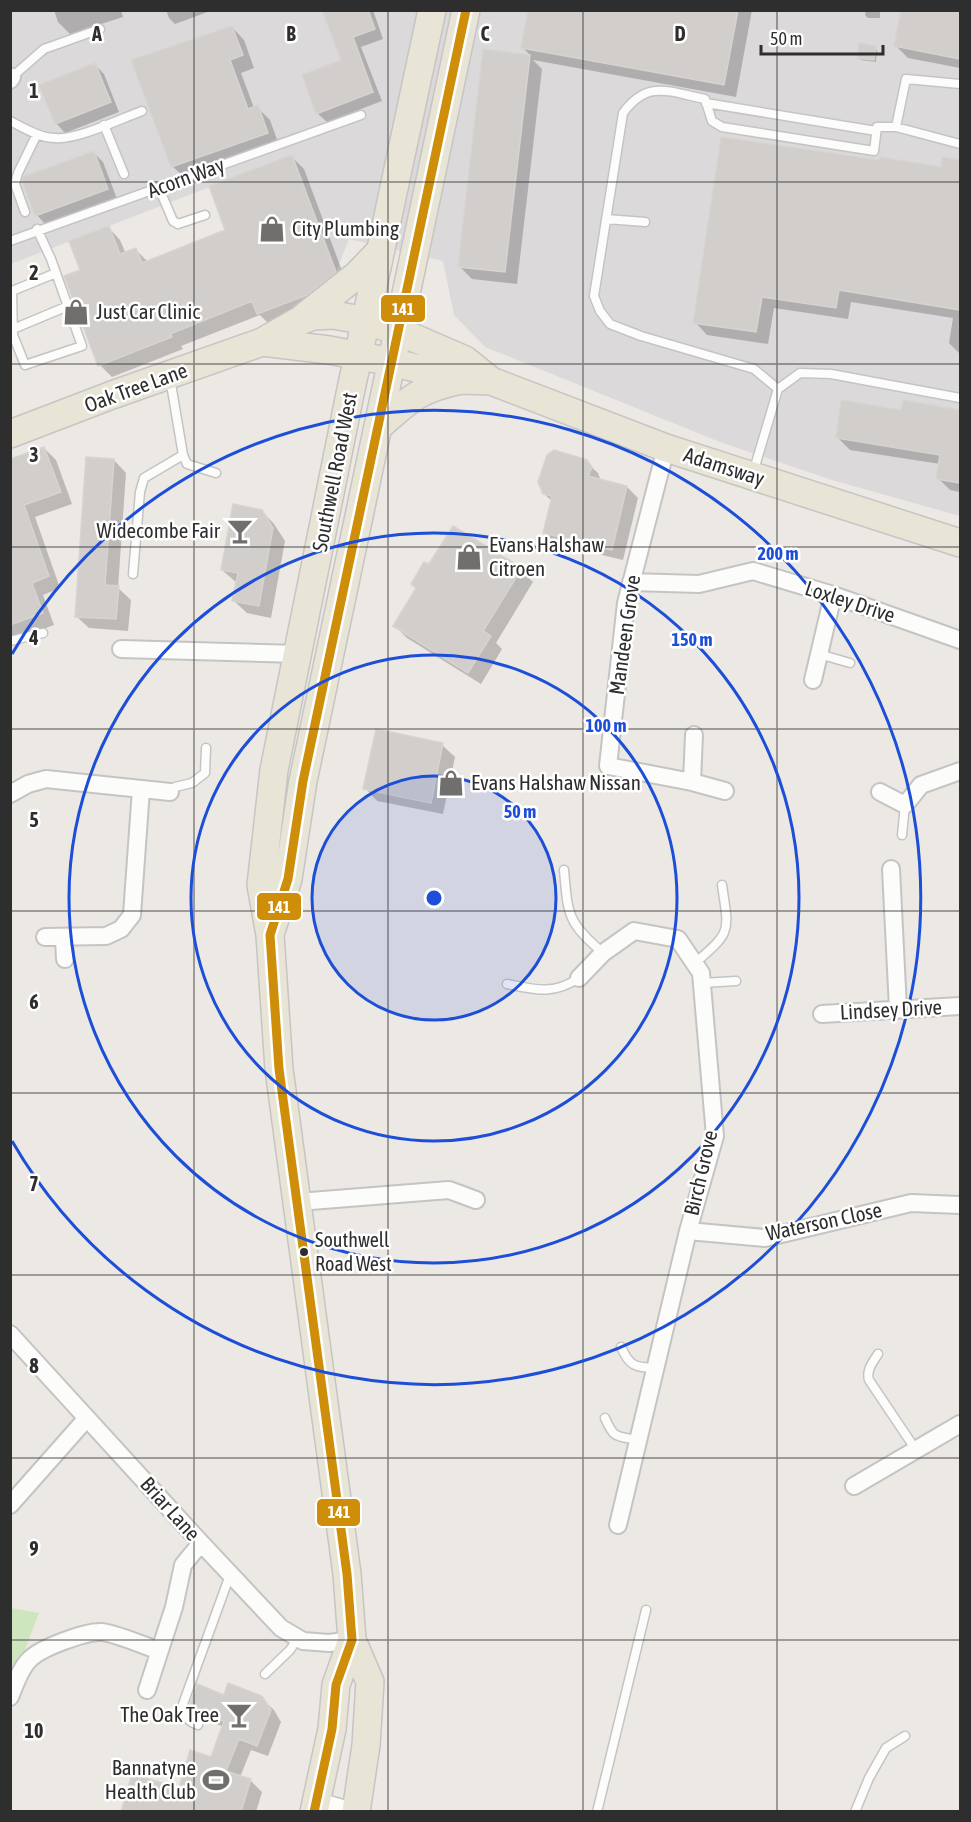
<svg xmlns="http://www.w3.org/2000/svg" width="971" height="1822" font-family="'Asap Condensed',sans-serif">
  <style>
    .industrial { fill: #dcd9db }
    .green { fill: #cee6be }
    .shadow { fill: #0003 }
    .building { fill: #d1cecb; stroke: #d7d4d0; stroke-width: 1.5 }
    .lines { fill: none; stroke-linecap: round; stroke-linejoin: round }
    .service-casing { stroke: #c5c4c5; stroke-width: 11 }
    .minor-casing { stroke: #c5c4c5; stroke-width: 20 }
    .tertiary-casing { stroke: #c5c4c5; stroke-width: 24 }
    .primary-casing { stroke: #c6c5c4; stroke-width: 30 }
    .service { stroke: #fcfcfb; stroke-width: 8 }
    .minor { stroke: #fcfcfb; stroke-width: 16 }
    .tertiary { stroke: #fcfcfb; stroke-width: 21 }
    .primary { stroke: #e8e4d6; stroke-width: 27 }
    .bus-1-casing { stroke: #fff; stroke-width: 14 }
    .bus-1 { stroke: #cf8e09; stroke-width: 9 }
    .grid { fill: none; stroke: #2e2e2e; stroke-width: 1.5; stroke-opacity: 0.55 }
    .ring { fill: none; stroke: #1d4ed8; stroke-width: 3 }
    .bus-dot { fill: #2e2e2e; stroke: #fff; stroke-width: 2 }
    .labels { text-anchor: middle; stroke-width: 5; stroke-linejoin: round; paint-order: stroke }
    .bus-label { font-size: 20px; fill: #2e2e2e; stroke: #fff; text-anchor: start }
    .street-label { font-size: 21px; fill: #2e2e2e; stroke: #fff }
    .poi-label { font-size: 21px; fill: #2e2e2e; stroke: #fff; text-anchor: start }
    .grid-label { font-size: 20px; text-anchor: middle; font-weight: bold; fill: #2e2e2e; stroke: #fff; stroke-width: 5; stroke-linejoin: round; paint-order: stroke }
    .centre { fill: #1d4ed8; stroke: #fff; stroke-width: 3 }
    .ring-label { font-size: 18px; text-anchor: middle; font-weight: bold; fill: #1d4ed8; stroke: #fff; stroke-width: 5; stroke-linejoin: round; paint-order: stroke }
    .line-badge { stroke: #fff; stroke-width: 2 }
    .badge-label { font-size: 16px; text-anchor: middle; font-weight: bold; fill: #fff }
  </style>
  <rect width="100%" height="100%" fill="#ece8e4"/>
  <path class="industrial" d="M11,11H960V516L832,480L720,442L485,347L454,315L443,261L349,239L336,272L292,155L11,264Z"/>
  <path class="green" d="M11,1608L39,1613L23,1655L11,1678Z"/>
  <path class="shadow" d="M54,10H121L123,17L70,34L58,22Z
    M166,10H213L175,24L169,18Z
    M324,10H373L383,39L361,47L382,101L327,122L317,113L343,61Z
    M530,10H752L736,97L533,60L542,69L517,284L472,279L459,266L484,51L531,56L523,48Z
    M866,10H880V18H868L865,15Z
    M903,10H960V68L908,58L896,46Z
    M232,27L244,40L254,68L241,73L254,108L257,107L270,120L279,145L185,178L172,166Z
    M874,47L877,50L876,62L861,60L858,57Z
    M95,65L104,74L119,112L65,133L56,123Z
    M94,153L103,162L117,199L46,225L37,215L24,181Z
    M292,157L304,169L347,284L270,325L260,315L181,346L183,349L112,377L100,365L66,277L82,271L109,228L120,240L126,254L136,250L148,262L227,231Z
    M944,158L960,161V354L949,343L953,318L851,302L848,319L774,308L768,344L707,335L695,322L880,162L942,169Z
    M904,402L960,411V492L950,490L938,478L940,464L850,450L837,437L902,411Z
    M44,448L56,460L72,504L35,517L60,588L43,595L54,625L10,641V461Z
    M114,460L126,473L118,588L131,600L128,631L89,628L76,616Z
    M586,462L598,473L601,481L627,487L638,498L623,560L556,544L545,532L552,501L544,494Z
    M262,511L274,524L285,541L271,618L247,613L234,601L237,583L222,570Z
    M430,566L521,570L533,582L496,643L502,649L481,684L407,638L395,626Z
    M442,745L455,757L443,814L377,801L365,788Z
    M225,1697L261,1698L274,1710L281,1722L268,1756L251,1750L240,1777L250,1780L262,1792L256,1812H122L180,1790L212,1758L224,1727L203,1719L192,1708Z"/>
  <path class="building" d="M322,10H368L375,29L353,37L373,92L316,114L302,75L341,60Z
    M528,10H738L724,85L521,48Z
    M901,10H960V59L894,46Z
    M232,26L243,55L230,60L248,109L258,105L268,133L171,167L131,60Z
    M859,43L876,46L874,60L857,58Z
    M483,49L530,55L505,272L458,267Z
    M95,63L111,102L55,124L39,85Z
    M721,137L879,160L880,157L941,167L942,157L960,160V310L839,290L836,308L762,297L756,332L693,323Z
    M94,151L108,189L35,216L22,181L23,177Z
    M292,155L336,272L307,295L257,314L252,301L170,334L172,337L98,366L64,276L80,270L69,241L109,226L120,254L136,248L142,263L225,230L209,186Z
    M841,400L901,410L903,400L960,410V483L936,479L940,455L836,438Z
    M44,447L61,492L24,505L49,576L32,583L43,613L10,625V459Z
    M554,450L587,460L592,467L588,476L627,486L612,550L543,533L552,496L543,494L538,482L547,455Z
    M86,457L114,459L105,585L119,586L116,619L75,617Z
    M233,504L262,510L273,528L259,606L232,601L238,573L221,570Z
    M453,526L522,568L483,631L491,636L468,673L393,626L416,588L411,584L424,562L429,564Z
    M376,729L443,743L431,803L363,789Z
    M228,1683L262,1696L271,1710L257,1746L239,1739L226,1771L251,1779L241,1812H121L132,1774L179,1788L190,1750L211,1757L224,1721L190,1708V1705L197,1684L224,1695Z"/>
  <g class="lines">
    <g class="service-casing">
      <path id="service" d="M12,77L44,49L100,29
        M960,84L906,79L896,127L960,144
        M706,103L876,131
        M10,121C24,128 40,138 55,138C77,140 120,119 142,111
        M104,125L124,174
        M159,188L173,221L178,224L205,215
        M25,212L15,184L18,173L37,134
        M606,219L645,222
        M37,229L51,259L82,346L25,365L13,335L12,291L56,273
        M10,241L361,115
        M13,329L68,306
        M170,378L183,455L187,464L216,473
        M778,389L754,369L641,336L610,324L600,311L594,296L623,113C648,79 669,92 705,99L712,121L722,127L874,151L877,127H896
        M753,473L778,389L800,373L831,374L960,398
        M133,574L140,492L144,478L183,455
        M10,641L43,633
        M819,654L850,663
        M170,792L175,787L192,783L205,773L206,748
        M902,835L905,805
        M564,870C568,915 567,922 603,953
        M695,963C732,931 729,933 722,885
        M702,983L736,981
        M507,984C537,990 553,995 579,978
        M621,1347C630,1367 635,1367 655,1368
        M878,1354C873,1362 866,1370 869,1380L916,1450
        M605,1418C614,1439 616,1436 638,1440
        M265,1674L290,1650L298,1638
        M198,1725C187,1721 184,1716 183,1704L230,1575
        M597,1812L646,1610
        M855,1812L869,1778L886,1748L905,1736"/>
    </g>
    <g class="minor-casing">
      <path id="minor" d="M10,80L12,77
        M666,448L626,603L608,766L692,782L694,735
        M631,582L699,584L753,571L833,595L960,640
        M121,649L298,654
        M813,680L833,595
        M692,782L725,791
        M880,792L905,805L921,785L960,771
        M10,794L28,784L46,779L170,792
        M891,869L898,1009
        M45,937L106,936L121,929L132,915L141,789
        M64,938L65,959
        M579,978L603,953L634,931L678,939L701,973L715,1136L688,1231L618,1525
        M822,1014L960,1006
        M298,1202L449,1190L476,1200
        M688,1231L765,1238L911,1203L960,1205
        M10,1334L201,1543L281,1628L303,1641L329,1643L352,1640
        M854,1486L960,1424
        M10,1505L87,1418
        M147,1690L174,1607L183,1565L201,1543
        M10,1697C15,1685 20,1669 29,1660C40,1648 86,1631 102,1632C114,1633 146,1646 159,1651"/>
    </g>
    <g class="tertiary-casing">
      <path id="tertiary" d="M317,1803L347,1812"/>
    </g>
    <g class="primary-casing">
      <path id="primary" d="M304,317L357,275L381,250
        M262,342L329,350L392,362L461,380L491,381
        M378,427C410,399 418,389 461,380
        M10,434L112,395L262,342L297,322L313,316L334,315L366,321L398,331L465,360L491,381L666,448L960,543
        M271,931L288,879L303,781L466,10
        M314,1812L332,1729L336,1685L352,1640
        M356,1812L366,1745L370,1682L352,1640L347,1574L279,1069L270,935L261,885L274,770L350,394L432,10"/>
    </g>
    <use href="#service" class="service"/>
    <use href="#minor" class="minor"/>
    <use href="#tertiary" class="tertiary"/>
    <use href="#primary" class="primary"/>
    <g class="bus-1-casing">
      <path id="bus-1" d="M314,1812L332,1729L336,1685L352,1640L347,1574L279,1069L270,935L288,879L303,781L466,10"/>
    </g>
    <use href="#bus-1" class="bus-1"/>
  </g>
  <path class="grid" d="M194,10V1812M388,10V1812M583,10V1812M777,10V1812M10,182H960M10,364H960M10,547H960M10,729H960M10,911H960M10,1093H960M10,1275H960M10,1458H960M10,1640H960"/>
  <circle cx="434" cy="898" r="122" fill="#1d4ed8" fill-opacity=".12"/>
  <g class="ring">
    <circle cx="434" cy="898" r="122"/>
    <circle cx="434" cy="898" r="243"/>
    <circle cx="434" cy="898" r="365"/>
    <path d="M12 654A487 487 0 1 1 12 1141"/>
  </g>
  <defs>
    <g id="shop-bare" transform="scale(2.07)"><path d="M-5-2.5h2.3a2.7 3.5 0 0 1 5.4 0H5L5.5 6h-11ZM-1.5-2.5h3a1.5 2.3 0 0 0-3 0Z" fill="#706f6e" stroke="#fff" stroke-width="2.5" paint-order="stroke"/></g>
    <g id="bar-bare" transform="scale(2.07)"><path d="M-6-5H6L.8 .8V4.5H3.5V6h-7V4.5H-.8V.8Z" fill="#706f6e" stroke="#fff" stroke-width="2.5" paint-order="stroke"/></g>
    <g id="stadium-bare" transform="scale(2.07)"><path d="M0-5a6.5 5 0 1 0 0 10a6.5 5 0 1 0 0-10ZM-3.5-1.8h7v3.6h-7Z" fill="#706f6e" stroke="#fff" stroke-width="2.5" paint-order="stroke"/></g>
  </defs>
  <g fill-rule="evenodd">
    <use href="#shop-bare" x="272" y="229"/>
    <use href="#shop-bare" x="76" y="312"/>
    <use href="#bar-bare" x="240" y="531"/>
    <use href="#shop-bare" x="469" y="557"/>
    <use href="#shop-bare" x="451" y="783"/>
    <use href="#bar-bare" x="239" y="1715"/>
    <use href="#stadium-bare" x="216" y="1780"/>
  </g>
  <circle class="bus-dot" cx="304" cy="1252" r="5"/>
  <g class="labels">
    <g class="bus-label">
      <text x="315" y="1247">Southwell<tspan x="315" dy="24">Road West</tspan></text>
    </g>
    <g class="street-label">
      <text transform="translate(186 178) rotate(-20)" y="7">Acorn Way</text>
      <text transform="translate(136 388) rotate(-20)" y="7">Oak Tree Lane</text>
      <text transform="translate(724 467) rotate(18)" y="7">Adamsway</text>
      <text transform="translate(335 472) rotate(-79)" y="7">Southwell Road West</text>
      <text transform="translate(850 602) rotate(18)" y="7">Loxley Drive</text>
      <text transform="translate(625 635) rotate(-82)" y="7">Mandeen Grove</text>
      <text transform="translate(891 1010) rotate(-3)" y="7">Lindsey Drive</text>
      <text transform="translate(701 1173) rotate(-77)" y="7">Birch Grove</text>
      <text transform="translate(824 1222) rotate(-12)" y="7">Waterson Close</text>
      <text transform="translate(170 1509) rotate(48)" y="7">Briar Lane</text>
    </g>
    <g class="poi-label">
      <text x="292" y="236">City Plumbing</text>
      <text x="96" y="319">Just Car Clinic</text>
      <text x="220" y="538" text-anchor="end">Widecombe Fair</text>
      <text x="489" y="552">Evans Halshaw<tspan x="489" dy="24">Citroen</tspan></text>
      <text x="471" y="790">Evans Halshaw Nissan</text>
      <text x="219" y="1722" text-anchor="end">The Oak Tree</text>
      <text x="196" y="1775" text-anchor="end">Bannatyne<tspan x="196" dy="24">Health Club</tspan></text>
    </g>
  </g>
  <g class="grid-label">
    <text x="97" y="41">A</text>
    <text x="291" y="41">B</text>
    <text x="485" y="41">C</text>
    <text x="680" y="41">D</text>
    <text x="34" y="98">1</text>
    <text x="34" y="280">2</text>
    <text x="34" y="462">3</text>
    <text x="34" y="645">4</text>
    <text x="34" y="827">5</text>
    <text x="34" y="1009">6</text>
    <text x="34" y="1191">7</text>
    <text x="34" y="1373">8</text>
    <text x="34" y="1556">9</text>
    <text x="34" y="1738">10</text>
  </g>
  <circle cx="434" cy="898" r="9" class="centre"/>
  <g class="ring-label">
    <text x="778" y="560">200 m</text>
    <text x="692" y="646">150 m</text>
    <text x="606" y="732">100 m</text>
    <text x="520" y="818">50 m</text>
  </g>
  <g class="line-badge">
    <rect x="380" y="294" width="46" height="29" rx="6" fill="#cf8e09"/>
    <rect x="256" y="892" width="46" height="29" rx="6" fill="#cf8e09"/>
    <rect x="316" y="1498" width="45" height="29" rx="6" fill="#cf8e09"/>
  </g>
  <g class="badge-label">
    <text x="403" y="315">141</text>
    <text x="279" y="913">141</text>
    <text x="339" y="1518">141</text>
  </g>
  <rect width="971" height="1822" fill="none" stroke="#2e2e2e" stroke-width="24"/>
  <path d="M761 45v9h122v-9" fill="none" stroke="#2e2e2e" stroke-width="3"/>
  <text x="770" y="45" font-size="18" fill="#2e2e2e" stroke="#ffffff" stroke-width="4.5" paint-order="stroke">50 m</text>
</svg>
